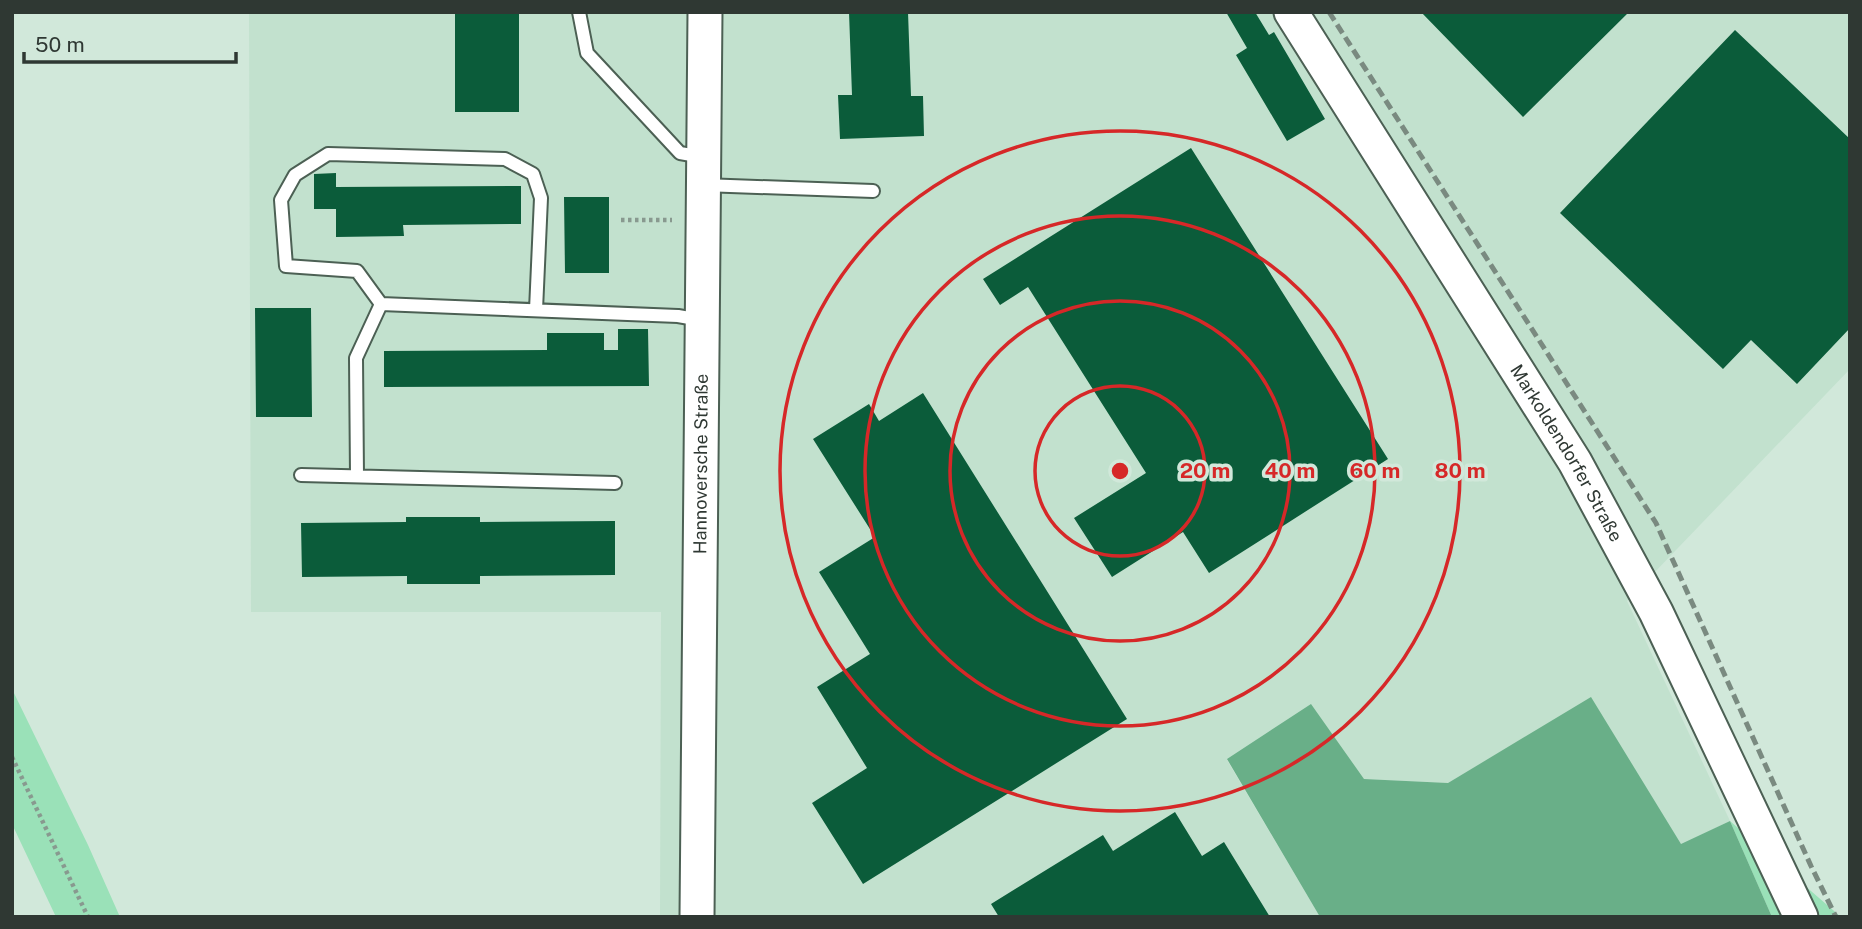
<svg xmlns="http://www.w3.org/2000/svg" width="1862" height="929" font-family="'Public Sans',sans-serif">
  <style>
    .built { fill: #c2e1ce }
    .green { fill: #9ae1b8 }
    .forest { fill: #69af88 }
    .building { fill: #0b5c3a }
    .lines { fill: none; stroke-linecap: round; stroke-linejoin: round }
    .service-casing { stroke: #4c6054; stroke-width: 16 }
    .secondary-casing { stroke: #4c6054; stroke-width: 37 }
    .path { stroke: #88998f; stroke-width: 4.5; stroke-dasharray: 3.5 3.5; stroke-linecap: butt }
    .service { stroke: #fff; stroke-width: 12 }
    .secondary { stroke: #fff; stroke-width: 33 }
    .rail { stroke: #7a8a80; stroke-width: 5; stroke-dasharray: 10 5; stroke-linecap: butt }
    .ring { fill: none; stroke: #d62828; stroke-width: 3.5 }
    .labels { text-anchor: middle; stroke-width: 7; stroke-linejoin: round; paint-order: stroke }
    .street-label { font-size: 18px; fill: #2f3833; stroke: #d1e8da }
    .centre { fill: #d62828; stroke: #d1e8da; stroke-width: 3.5 }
    .ring-label { font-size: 21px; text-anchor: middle; font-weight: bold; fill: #d62828; stroke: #d1e8da; stroke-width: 7; stroke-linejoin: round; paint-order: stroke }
  </style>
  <rect width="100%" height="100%" fill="#d1e8da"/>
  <path class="built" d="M249,12H1850V369L1627,601L1730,821L1681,845L1591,698L1448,783L1364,779L1227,760L1320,917H660L661,612H251Z"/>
  <path class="green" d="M12,689L88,845L120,917H56L12,824Z
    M1730,821L1841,917H1772Z"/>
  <path class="forest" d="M1591,697L1681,844L1730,821L1772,917H1320L1227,759L1311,704L1364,779L1448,783Z"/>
  <path class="building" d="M455,12H519V112H455Z
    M849,12H908L911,96H923L924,136L840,139L838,95H852Z
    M1226,12H1255L1269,35L1274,32L1325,119L1287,141L1236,55L1247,48Z
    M1421,12H1629L1523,117Z
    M1735,30L1850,139V328L1797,384L1751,340L1723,369L1560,213Z
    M1191,148L1388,459L1209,573L1183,532L1112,577L1074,518L1146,473L1028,287L1000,305L983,279Z
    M336,173V187L521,186V224L403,225L404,236L336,237V209H314V174Z
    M564,197H609V273H565Z
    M255,308H311L312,417H256Z
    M618,329H648L649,386L384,387V351L547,350V333H604V350H618Z
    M923,393L1127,719L863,884L812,803L867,768L817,687L870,654L819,572L875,537L813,439L869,404L879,421Z
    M406,517H480V522L615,521V575L480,576V584H407V576L302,577L301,523L406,522Z
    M1175,812L1202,856L1224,842L1270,917H999L991,904L1103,835L1113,851Z"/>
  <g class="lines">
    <g class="service-casing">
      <path id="service" d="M579,12L587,53L680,153L703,157
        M703,185L873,191
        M536,310L541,198L533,174L505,159L328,154L295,175L281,200L286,266L357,271L381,304L678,316L701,320
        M301,475L615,483
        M357,476L356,358L381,304"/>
    </g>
    <g class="secondary-casing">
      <g id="secondary">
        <path id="s1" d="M1291,12L1575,462L1656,612L1801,917"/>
        <path id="s2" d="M697,917L705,12"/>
      </g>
    </g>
    <path class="path" d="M621,220H672
      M12,757L88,917"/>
    <use href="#service" class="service"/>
    <use href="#secondary" class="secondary"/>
    <path class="rail" d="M1329,12L1656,523L1811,866L1836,917"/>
  </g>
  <g class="ring">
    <circle cx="1120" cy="471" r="85"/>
    <circle cx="1120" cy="471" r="170"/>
    <circle cx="1120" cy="471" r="255"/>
    <circle cx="1120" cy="471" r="340"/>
  </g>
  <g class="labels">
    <g class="street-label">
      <text dy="6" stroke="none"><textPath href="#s1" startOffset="520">Markoldendorfer Straße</textPath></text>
      <text dy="6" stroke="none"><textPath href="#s2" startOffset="453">Hannoversche Straße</textPath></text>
    </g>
  </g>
  <circle cx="1120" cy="471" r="10" class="centre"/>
  <g class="ring-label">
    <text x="1205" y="478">20 m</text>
    <text x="1290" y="478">40 m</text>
    <text x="1375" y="478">60 m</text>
    <text x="1460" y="478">80 m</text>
  </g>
  <rect width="1862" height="929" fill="none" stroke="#2f3833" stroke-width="28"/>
  <path d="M24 52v10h212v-10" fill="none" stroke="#2f3833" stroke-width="3.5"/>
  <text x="35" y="52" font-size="21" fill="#2f3833" stroke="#d1e8da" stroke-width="5" paint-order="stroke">50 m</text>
</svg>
